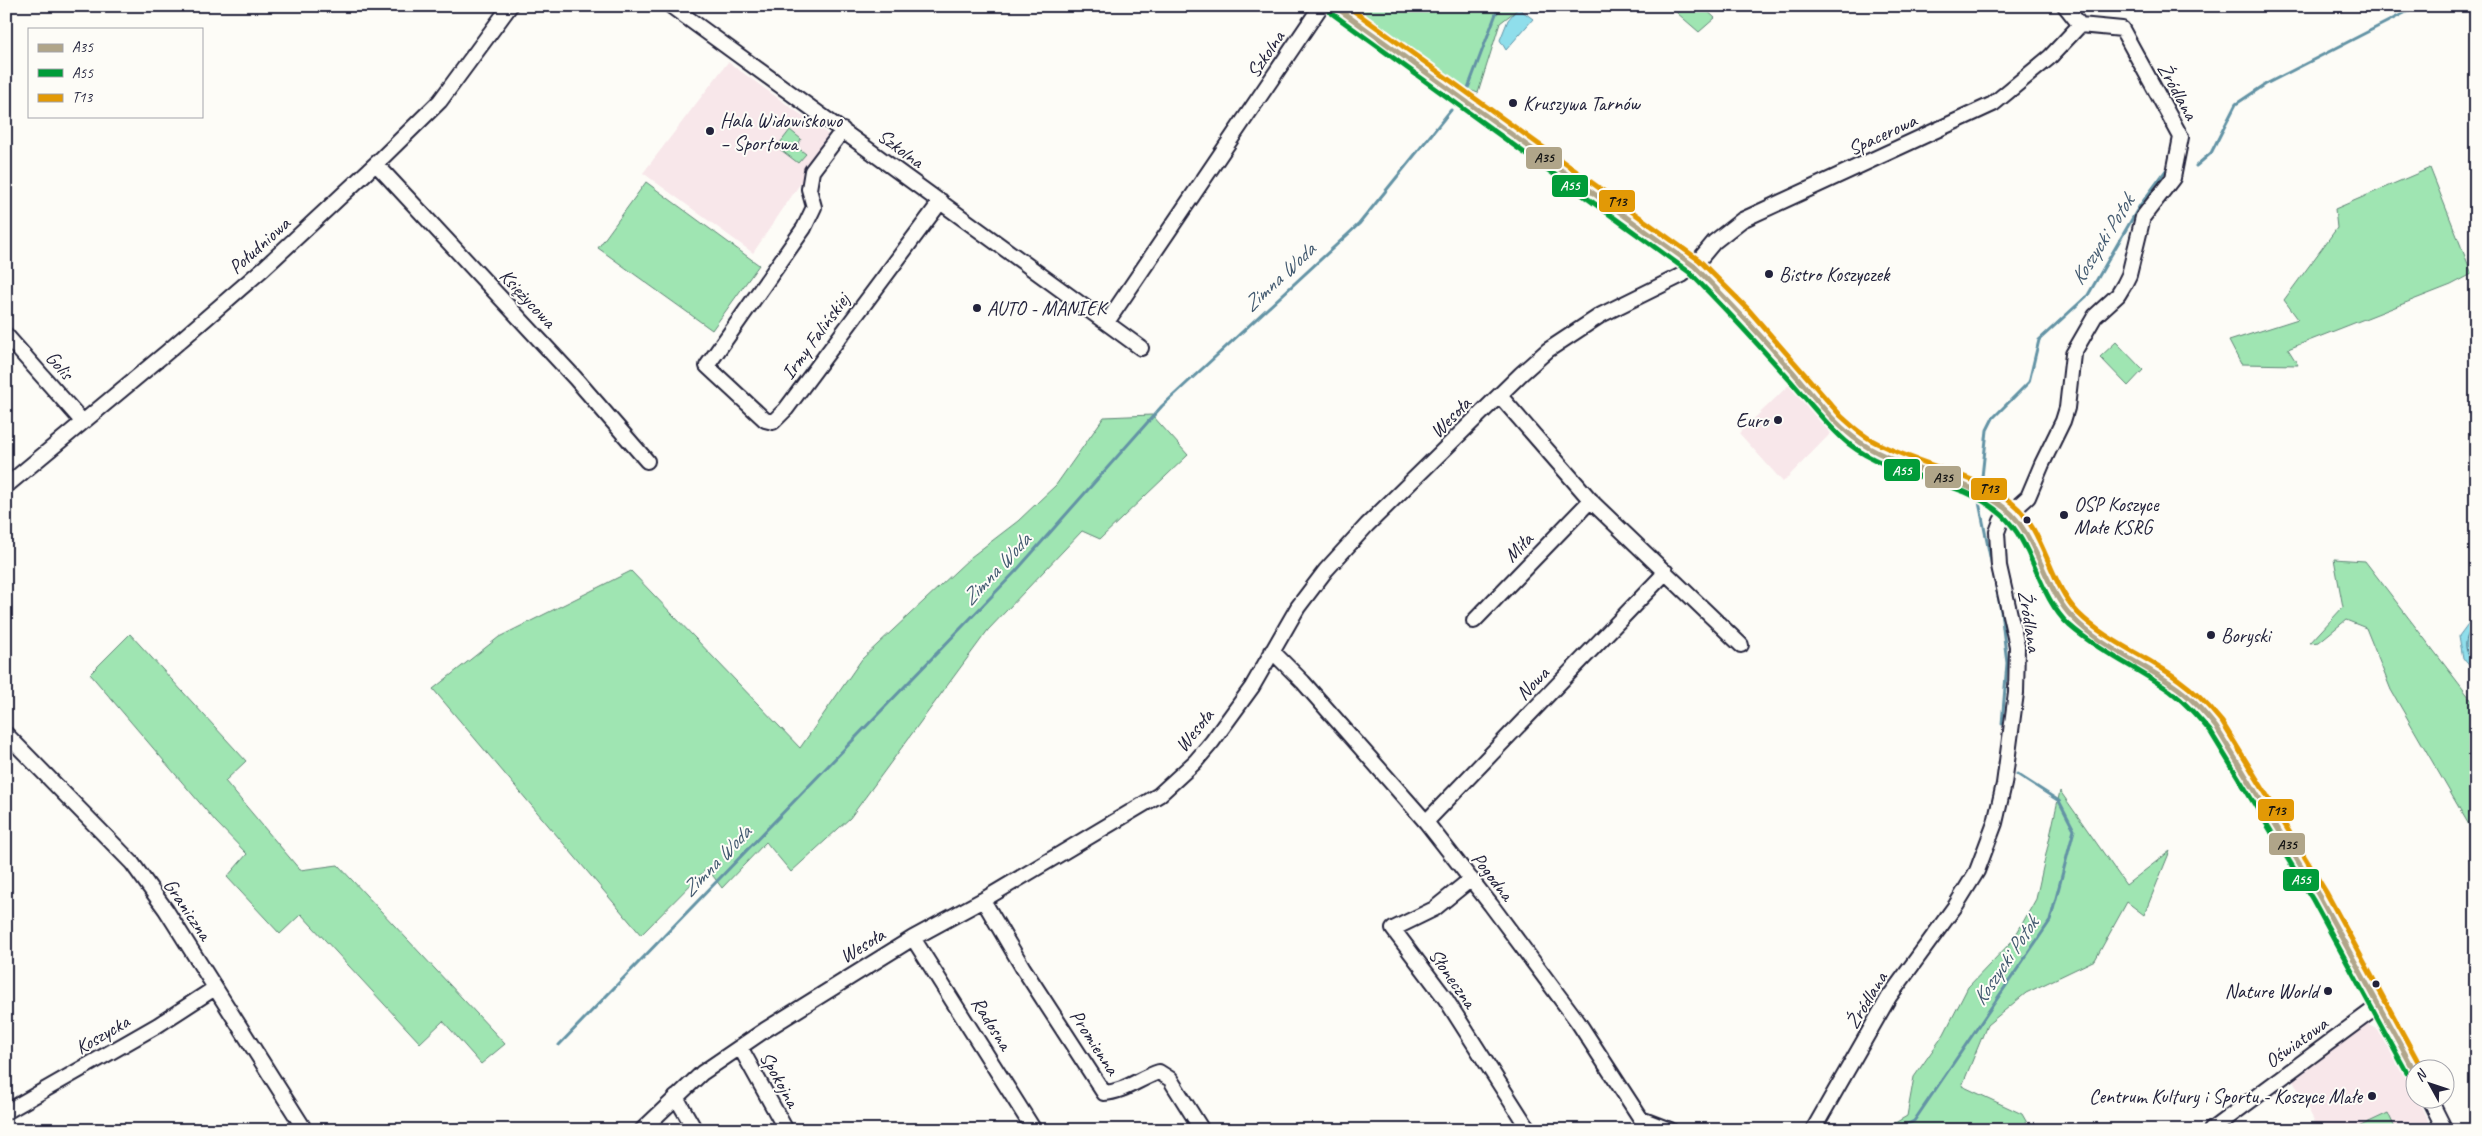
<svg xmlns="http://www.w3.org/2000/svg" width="2482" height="1136" font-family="Caveat,sans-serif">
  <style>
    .built { fill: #f8e7ea }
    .green { fill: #9fe5b2; stroke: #608476 }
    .water { fill: #8fdeeb; stroke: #6393a5 }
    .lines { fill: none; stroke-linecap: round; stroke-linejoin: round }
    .shore { stroke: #4e6d81; stroke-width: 1 }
    .stream { stroke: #6393a5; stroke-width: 3 }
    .minor-casing { stroke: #22223b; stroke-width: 18 }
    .minor { stroke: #fdfcf7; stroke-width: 14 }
    .bus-1-casing { stroke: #fdfcf7; stroke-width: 9 }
    .bus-2-casing { stroke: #fdfcf7; stroke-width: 9 }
    .bus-3-casing { stroke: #fdfcf7; stroke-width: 9 }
    .bus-1 { stroke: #b0a589; stroke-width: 5 }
    .bus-2 { stroke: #009c39; stroke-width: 5 }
    .bus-3 { stroke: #e29906; stroke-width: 5 }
    .poi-dot { fill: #22223b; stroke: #fdfcf7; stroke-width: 2 }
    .labels { text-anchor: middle; stroke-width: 4; stroke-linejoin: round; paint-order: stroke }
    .street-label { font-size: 20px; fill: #22223b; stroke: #fdfcf7 }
    .poi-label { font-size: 20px; fill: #22223b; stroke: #fdfcf7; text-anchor: start }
    .water-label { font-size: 21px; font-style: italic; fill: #435a70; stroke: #fdfcf7 }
    .line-badge { stroke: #fdfcf7; stroke-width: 2 }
    .badge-label { font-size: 14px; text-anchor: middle; font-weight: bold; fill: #fff }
    .pale-badge-label { font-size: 14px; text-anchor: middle; font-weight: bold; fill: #111 }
  </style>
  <rect width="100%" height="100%" fill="#fdfcf7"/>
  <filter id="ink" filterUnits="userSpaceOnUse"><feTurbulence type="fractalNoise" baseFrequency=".02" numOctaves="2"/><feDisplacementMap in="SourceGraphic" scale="10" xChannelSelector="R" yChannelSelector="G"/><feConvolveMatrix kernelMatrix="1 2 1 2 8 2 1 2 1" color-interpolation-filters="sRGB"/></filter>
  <g filter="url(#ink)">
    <path class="built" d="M728,62L832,137L753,253L643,173Z
      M1789,385L1831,433L1783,482L1739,433Z
      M2368,1024L2386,1034L2414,1091V1098L2418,1099L2433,1130H2319L2293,1080Z"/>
    <path class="green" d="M1352,6H1522L1500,23L1478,93L1461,87Z
      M1669,6H1702L1715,18L1699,32Z
      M790,130L801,139L797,147L806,154L798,163L777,147Z
      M2430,168L2472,274L2451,285L2288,349L2298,365L2241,364L2229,341L2298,319L2284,300L2337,228L2335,209Z
      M646,182L759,265L712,330L598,248Z
      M2116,342L2143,370L2128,386L2100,357Z
      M1152,415L1188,455L1100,539L1082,531L988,630L850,818L791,872L766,842L722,888L707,868L641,935L433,689L499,637L631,571L800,748L862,659L971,557L1018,521L1056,485L1104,417Z
      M2334,559L2365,561L2476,706V837L2391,690L2366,628L2346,620L2319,642L2310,643L2343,607Z
      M130,634L246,761L225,781L300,870L338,865L505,1044L481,1064L443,1021L420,1043L301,914L280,934L227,877L247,854L216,822L90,674Z
      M2060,791L2126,885L2170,851L2144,915L2127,902L2095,960L2026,993L1987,1025L1962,1086L2022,1114L2031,1130H1883L1907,1116L1914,1077L1944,1034L1968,987L2013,940L2036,899Z
      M2388,1113L2396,1130H2352Z"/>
    <path class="water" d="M1518,8L1533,19L1506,50L1500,40L1508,20Z
      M2476,613V674L2463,658L2459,636Z"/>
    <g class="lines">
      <path class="shore" d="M2476,621C2464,638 2461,649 2476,666"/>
      <path class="stream" d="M1468,88L1497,11L1502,6
        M2196,166L2211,153L2236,104L2266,84L2418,6
        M1982,477L1987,430L1993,418L2029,382L2039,340L2088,295L2139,207L2167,169
        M1979,502L2001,611L2007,663L2002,724
        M559,1045L1016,571L1162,406L1359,224L1451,110
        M1896,1130L1914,1121L2050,921L2074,830L2059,801L2017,774"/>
      <g class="minor-casing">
        <path id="minor" d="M671,6L1141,348
          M1334,6L1694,266L1741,313L1836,421L1854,438L1877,452L1976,489L2008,510L2024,531L2057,598L2073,618L2102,642L2174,685L2197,704L2216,727C2286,838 2355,952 2414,1070
          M2065,6L2080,25
          M843,130L812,171L809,189L814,207L804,228L707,366L765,420L773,422L786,409L941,201
          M376,164L575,378L647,461
          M1107,322L1321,6
          M6,335L82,421
          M1500,396L1594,504L1741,645
          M6,486L166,353L264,268L383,157L440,101L510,6
          M1474,621L1591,500
          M1272,651L1303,682L1426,822L1491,905L1578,1022L1641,1119L1670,1130
          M6,734L132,863L166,910L305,1130
          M1426,822L1666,572
          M1471,879L1434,909L1393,929L1445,998L1529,1130
          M983,900L1023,968L1104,1093C1124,1092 1140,1078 1159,1072L1170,1079L1202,1130
          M913,938L1034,1130
          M740,1047L786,1130
          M676,1097L695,1130
          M2429,1098L2445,1130
          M6,1112L158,1025L215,988
          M642,1130L702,1073L765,1030L913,938L983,900L1159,795L1195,762L1212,742L1252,687L1298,607L1326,570L1367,525L1521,374L1548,350L1601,315L1682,275L1694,266L1714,242L1742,220L1993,104L2050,57L2080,25
          M1813,1130L1889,997L1956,905L1977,871L1995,823L2004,784L2016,693L2017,646L1999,566L1997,532L2001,521L2008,510L2018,506L2028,497L2042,464L2063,421L2067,408L2073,354L2095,316L2118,295L2124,285L2129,275L2143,217L2173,178L2181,137L2122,29L2080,25
          M2211,1130L2381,1004"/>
      </g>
      <use href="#minor" class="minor"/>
      <g class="bus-1-casing">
        <path id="bus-1" d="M1334,6L1694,266C1728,300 1760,335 1792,371C1811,393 1830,419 1853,437C1895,471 1961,473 2006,509C2036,533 2044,589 2073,618C2101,647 2140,662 2173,685C2190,696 2203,711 2216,727L2319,896L2414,1070"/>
      </g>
      <g class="bus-2-casing">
        <path id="bus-2" d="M1330,12L1689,272C1723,306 1755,341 1787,377C1807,399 1826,425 1849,444C1894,479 1960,477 2002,515C2034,543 2037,595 2069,625C2100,652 2137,668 2170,691C2186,703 2198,717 2210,731L2313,900L2407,1073"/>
      </g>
      <g class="bus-3-casing">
        <path id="bus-3" d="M1347,6L1699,260L1747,308L1841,416C1853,427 1865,438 1881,445C1924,466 1973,473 2012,503C2044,528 2049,583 2078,613C2107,642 2147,656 2179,680C2196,692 2209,706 2222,722L2326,892L2421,1067"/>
      </g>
      <use href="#bus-1" class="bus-1"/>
      <use href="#bus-2" class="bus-2"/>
      <use href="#bus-3" class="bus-3"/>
    </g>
  </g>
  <g class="poi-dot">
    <circle cx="1513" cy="103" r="5"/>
    <circle cx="710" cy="131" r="5"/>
    <circle cx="1769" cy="274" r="5"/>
    <circle cx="977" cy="308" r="5"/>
    <circle cx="1778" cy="420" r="5"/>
    <circle cx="2064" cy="515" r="5"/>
    <circle cx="2027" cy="520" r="4.5"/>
    <circle cx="2211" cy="635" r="5"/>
    <circle cx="2376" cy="984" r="4.5"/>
    <circle cx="2328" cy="991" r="5"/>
    <circle cx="2372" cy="1096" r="5"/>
  </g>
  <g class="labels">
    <g class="street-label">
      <text transform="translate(1265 54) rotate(-56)" y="7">Szkolna</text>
      <text transform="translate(2178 91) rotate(61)" y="7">Źródlana</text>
      <text transform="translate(1882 134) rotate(-25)" y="7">Spacerowa</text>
      <text transform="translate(901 148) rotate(36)" y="7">Szkolna</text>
      <text transform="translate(259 245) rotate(-42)" y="7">Południowa</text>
      <text transform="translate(528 298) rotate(47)" y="7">Księżycowa</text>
      <text transform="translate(815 336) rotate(-54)" y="7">Irmy Falińskiej</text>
      <text transform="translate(60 365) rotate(49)" y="7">Golis</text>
      <text transform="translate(1450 417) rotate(-45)" y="7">Wesoła</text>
      <text transform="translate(1518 547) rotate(-46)" y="7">Miła</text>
      <text transform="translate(2030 621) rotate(81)" y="7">Źródlana</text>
      <text transform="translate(1532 683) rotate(-46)" y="7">Nowa</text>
      <text transform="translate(1194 730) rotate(-51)" y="7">Wesoła</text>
      <text transform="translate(1493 876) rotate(52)" y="7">Pogodna</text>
      <text transform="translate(188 909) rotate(56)" y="7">Graniczna</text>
      <text transform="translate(862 945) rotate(-31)" y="7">Wesoła</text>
      <text transform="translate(1453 978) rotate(55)" y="7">Słoneczna</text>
      <text transform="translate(1866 1000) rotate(-59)" y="7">Źródlana</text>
      <text transform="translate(992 1023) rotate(58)" y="7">Radosna</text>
      <text transform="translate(102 1034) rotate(-30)" y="7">Koszycka</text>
      <text transform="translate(1095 1042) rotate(57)" y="7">Promienna</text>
      <text transform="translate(2296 1042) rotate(-36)" y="7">Oświatowa</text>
      <text transform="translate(780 1079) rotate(61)" y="7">Spokojna</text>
    </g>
    <g class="poi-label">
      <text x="1523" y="110">Kruszywa Tarnów</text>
      <text x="720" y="127">Hala Widowiskowo<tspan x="720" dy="23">– Sportowa</tspan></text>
      <text x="1779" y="281">Bistro Koszyczek</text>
      <text x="987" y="315">AUTO - MANIEK</text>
      <text x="1768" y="427" text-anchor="end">Euro</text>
      <text x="2074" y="511">OSP Koszyce<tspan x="2074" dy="23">Małe KSRG</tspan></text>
      <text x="2221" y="642">Boryski</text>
      <text x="2318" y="998" text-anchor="end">Nature World</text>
      <text x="2362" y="1103" text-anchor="end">Centrum Kultury i Sportu - Koszyce Małe</text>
    </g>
    <g class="water-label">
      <text transform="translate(2102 240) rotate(-58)" y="7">Koszycki Potok</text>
      <text transform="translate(1279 277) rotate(-43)" y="7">Zimna Woda</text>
      <text transform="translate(996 569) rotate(-47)" y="7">Zimna Woda</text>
      <text transform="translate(716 861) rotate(-46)" y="7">Zimna Woda</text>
      <text transform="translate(2005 961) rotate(-56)" y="7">Koszycki Potok</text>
    </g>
  </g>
  <g class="line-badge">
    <rect x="1525" y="146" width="38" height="24" rx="5" fill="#b0a589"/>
    <rect x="1551" y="174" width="38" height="24" rx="5" fill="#009c39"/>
    <rect x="1598" y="189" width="38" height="24" rx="5" fill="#e29906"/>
    <rect x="1883" y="458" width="38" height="24" rx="5" fill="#009c39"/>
    <rect x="1924" y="465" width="38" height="24" rx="5" fill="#b0a589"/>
    <rect x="1970" y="477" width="38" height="24" rx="5" fill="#e29906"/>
    <rect x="2257" y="798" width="38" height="24" rx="5" fill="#e29906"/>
    <rect x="2268" y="832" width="38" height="24" rx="5" fill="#b0a589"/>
    <rect x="2282" y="868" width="38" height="24" rx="5" fill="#009c39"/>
  </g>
  <g class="badge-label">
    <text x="1570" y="190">A55</text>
    <text x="1902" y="475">A55</text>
    <text x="2301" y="884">A55</text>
  </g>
  <g class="pale-badge-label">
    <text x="1544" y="162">A35</text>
    <text x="1617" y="206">T13</text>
    <text x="1943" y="482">A35</text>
    <text x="1989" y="493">T13</text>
    <text x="2276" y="815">T13</text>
    <text x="2287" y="849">A35</text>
  </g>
  <rect width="2482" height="1136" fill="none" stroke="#fdfcf7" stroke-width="25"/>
  <rect x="12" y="12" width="2457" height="1111" fill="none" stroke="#22223b" stroke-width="2" filter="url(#ink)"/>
  <rect x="28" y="28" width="175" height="90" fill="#fdfcf7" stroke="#a5a5ac"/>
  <rect x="38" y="44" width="25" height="8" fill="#b0a589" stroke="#a5a5ac"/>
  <text x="72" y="52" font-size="15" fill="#22223b">A35</text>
  <rect x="38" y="69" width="25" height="8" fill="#009c39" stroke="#a5a5ac"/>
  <text x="72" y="78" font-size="15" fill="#22223b">A55</text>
  <rect x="38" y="94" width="25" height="8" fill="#e29906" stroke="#a5a5ac"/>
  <text x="72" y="102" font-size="15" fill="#22223b">T13</text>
  <g transform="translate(2430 1084) rotate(310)"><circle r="24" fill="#fdfcf7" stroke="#a5a5ac"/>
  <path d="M0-4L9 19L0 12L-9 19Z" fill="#22223b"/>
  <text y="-8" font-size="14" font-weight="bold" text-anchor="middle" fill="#22223b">N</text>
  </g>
</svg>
